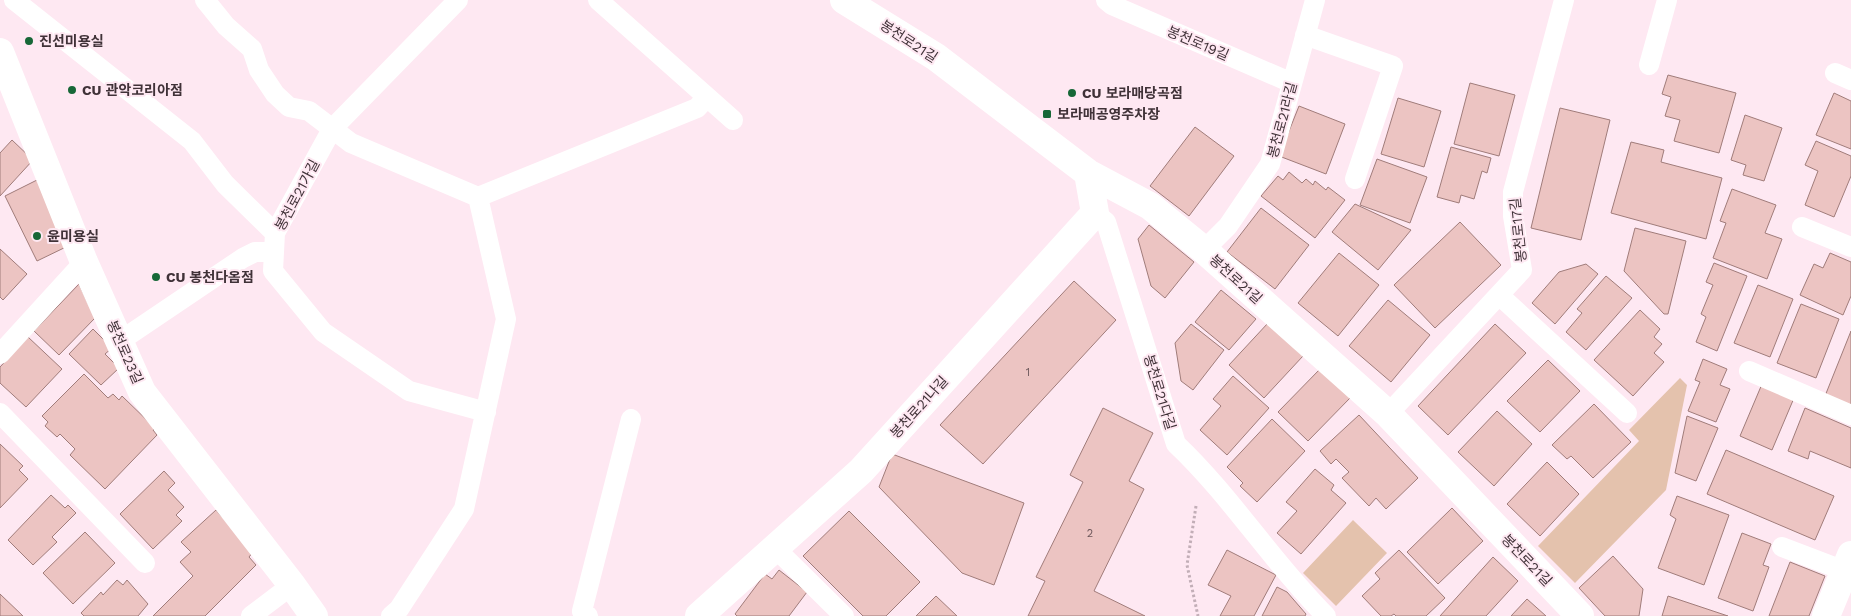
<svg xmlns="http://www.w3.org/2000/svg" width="1851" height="616" font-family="'Work Sans','Noto Sans KR',sans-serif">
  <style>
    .green { fill: #e4c2ad }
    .building { fill: #ecc4c2; stroke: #a07c7a }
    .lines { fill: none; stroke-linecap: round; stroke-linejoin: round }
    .path { stroke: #c2aeb7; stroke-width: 3; stroke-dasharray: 2.5 2.5; stroke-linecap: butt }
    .service { stroke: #fff; stroke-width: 20 }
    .minor { stroke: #fff; stroke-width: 28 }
    .poi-dot { fill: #176737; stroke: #fee8f2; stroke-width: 2 }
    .labels { text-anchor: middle; stroke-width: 4; stroke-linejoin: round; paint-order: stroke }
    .number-label { font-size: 11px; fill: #6b565a }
    .poi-label { font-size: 14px; font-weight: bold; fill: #403238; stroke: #fee8f2; text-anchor: start }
    .street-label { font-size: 14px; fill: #403238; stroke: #fee8f2 }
  </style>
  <rect width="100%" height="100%" fill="#fee8f2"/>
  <path class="green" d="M1680,378L1687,385L1666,490L1575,583L1538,546L1639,441L1629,430Z
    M1353,520L1387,553L1336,606L1303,573Z"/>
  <path class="building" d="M1668,75L1736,93L1719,153L1674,141L1680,120L1665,116L1671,97L1662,94Z
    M1470,83L1515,95L1499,156L1454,144Z
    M1834,93L1851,101V149L1816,135Z
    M1398,98L1441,111L1424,167L1381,154Z
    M1299,106L1345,124L1326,174L1279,156Z
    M1560,108L1610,120L1581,240L1531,228Z
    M1745,115L1782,128L1764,181L1743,175L1746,165L1731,160Z
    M1195,127L1234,156L1189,216L1150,186Z
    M12,140L33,160L0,196V153Z
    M1816,141L1851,156V176L1834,217L1805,205L1818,171L1805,165Z
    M1631,142L1664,150L1661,162L1722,178L1706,239L1611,213Z
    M1451,147L1491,158L1487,173L1482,171L1474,199L1461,195L1459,203L1437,197Z
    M1377,159L1427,177L1410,223L1360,205Z
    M1289,172L1302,183L1306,179L1313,185L1315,181L1326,190L1328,187L1345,200L1315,238L1261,196L1278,176L1283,180Z
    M37,180L68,246L37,261L5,196Z
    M1732,189L1776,205L1765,233L1782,239L1767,279L1713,258L1726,223L1720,221Z
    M1355,204L1411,230L1378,270L1332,232Z
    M1261,208L1309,245L1275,289L1227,252Z
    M1460,222L1501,265L1435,328L1394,285Z
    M1149,225L1194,262L1165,298L1151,286L1138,239Z
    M1635,228L1686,241L1668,314H1664L1624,271Z
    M0,249L27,274L3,300L0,297Z
    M1339,253L1379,285L1338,336L1298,303Z
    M1830,253L1851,262V296L1843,315L1800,295L1814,264L1823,268Z
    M1714,263L1747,276L1717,351L1696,342L1706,317L1701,314L1713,285L1706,282Z
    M1586,264L1598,274L1555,324L1532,303L1559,272Z
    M1606,276L1632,298L1586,350L1566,332L1582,313L1577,309Z
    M1074,281L1116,320L983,464L940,425Z
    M79,284L95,318L59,355L34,331Z
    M1758,285L1793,299L1770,357L1734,343Z
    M1221,290L1256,319L1229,350L1195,322Z
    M1388,300L1430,335L1391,382L1349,346Z
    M1801,304L1839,319L1816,378L1777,363Z
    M1640,310L1660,329L1654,337L1662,344L1654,353L1664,362L1633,396L1594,360Z
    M1268,323L1303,356L1264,398L1229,365Z
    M1191,324L1224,350L1193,390L1181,381L1175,343Z
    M1495,324L1526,353L1448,435L1418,406Z
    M93,329L112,348L105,354L119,368L101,385L69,354Z
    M1851,331V406L1825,396Z
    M28,337L62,369L26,407L0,383V367Z
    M1703,359L1727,369L1720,385L1730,389L1716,422L1688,411L1700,382L1695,380Z
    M1548,360L1580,391L1540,432L1507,401Z
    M1321,368L1351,397L1308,441L1278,412Z
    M84,374L108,398L113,394L119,400L122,396L155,428L153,430L157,435L105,489L70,455L75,449L60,434L57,437L45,426L48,422L42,416Z
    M1233,376L1269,408L1227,455L1200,430L1221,406L1213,399Z
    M1762,384L1794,398L1772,450L1740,436Z
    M1594,404L1631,442L1593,478L1571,456L1567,459L1552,445Z
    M1103,408L1153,433L1129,481L1144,489L1094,591L1145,616H1028L1045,581L1036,577L1083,482L1070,475Z
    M1805,408L1851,428V468L1810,451L1808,459L1788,451Z
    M1497,411L1532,444L1494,486L1458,452Z
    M1359,415L1418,478L1386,509L1376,498L1369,506L1342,478L1349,472L1336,459L1331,464L1320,451Z
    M1687,416L1718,428L1696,481L1675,473Z
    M1272,419L1305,451L1257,502L1240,486L1243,483L1227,467Z
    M0,444L23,466L19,470L28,479L0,508Z
    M1726,450L1834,496L1815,540L1707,494Z
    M892,454L1024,503L994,585L962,573L879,487Z
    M1547,462L1579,494L1540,536L1507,504Z
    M1315,469L1334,485L1331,490L1346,503L1301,554L1277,533L1297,511L1286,502Z
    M164,471L175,483L168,490L184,507L176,515L182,521L153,549L120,514Z
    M51,495L65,508L68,505L76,513L52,537L57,542L33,565L8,540Z
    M1677,496L1729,515L1704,585L1658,568L1676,519L1670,515Z
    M1452,508L1483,541L1438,584L1407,552Z
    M216,510L253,552L249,557L256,565L205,616H153L193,576L180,562L191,552L181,542Z
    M849,511L920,582L886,616H863L803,556Z
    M85,532L115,563L73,604L43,573Z
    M1742,533L1771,544L1763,565L1769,567L1753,611L1718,598Z
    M1227,550L1276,575L1254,616H1220L1231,596L1208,585Z
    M1399,550L1445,598L1426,616H1396L1394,614L1391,616H1381L1362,596L1380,579L1375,573Z
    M1613,556L1643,589L1639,616H1605L1579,588Z
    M1493,557L1518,581L1486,616H1440Z
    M1790,562L1825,576L1809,616H1769Z
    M779,570L807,592L789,616H737L735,614L765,574L772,579Z
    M117,580L123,585L127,580L148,604L138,616H84L81,613L101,592L103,595Z
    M1277,587L1287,592L1306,614L1305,616H1262Z
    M0,594L23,616H0Z
    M936,596L957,616H916Z
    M1668,596L1728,616H1662Z
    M1527,599L1546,616H1511Z"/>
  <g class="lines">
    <path class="path" d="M1196,506L1187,565L1198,616"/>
    <path class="service" d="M14,0L192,141L225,184L275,233
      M205,0L226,26L252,49L259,70L275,94L289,107L309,111L351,143L478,197L697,108L707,97
      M458,0L332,129L275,233L273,271L323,332L409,391L486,412
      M598,0L733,120
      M1106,0L1112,5L1292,83
      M1305,35L1393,66L1355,179
      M1649,65L1667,0
      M1835,73L1851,80
      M1095,213L1106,222L1176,444C1231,496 1272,562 1326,616
      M1802,227L1851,247
      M1204,250L1228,226L1270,164L1315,0
      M1499,295L1627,413
      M120,341L243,258L255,252H274
      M0,354L84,262
      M1749,371L1851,415
      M0,413L145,563
      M1388,414L1522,270L1513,216V192L1564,0
      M1782,547L1845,571
      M775,548L844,616
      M251,616L292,585
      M391,616L399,609L464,509L506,319L478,197
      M588,616L582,611L631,419"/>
    <path class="minor" d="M844,0L936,57L1088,173L1150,206L1204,250L1388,414L1580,616
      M0,52L84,262L142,392L292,585L314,616
      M699,616L861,471L1095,213L1088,173
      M1826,616L1851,555"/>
  </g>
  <g class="poi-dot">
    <circle cx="29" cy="41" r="5"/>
    <circle cx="72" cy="90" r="5"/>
    <circle cx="1072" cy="93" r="5"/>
    <rect x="1042" y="109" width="10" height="10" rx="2.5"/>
    <circle cx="37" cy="236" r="5"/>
    <circle cx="156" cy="277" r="5"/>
  </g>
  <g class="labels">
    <g class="number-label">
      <text x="1028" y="376">1</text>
      <text x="1090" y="537">2</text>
    </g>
    <g class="poi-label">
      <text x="39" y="46">진선미용실</text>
      <text x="82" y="95">CU 관악코리아점</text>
      <text x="1082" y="98">CU 보라매당곡점</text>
      <text x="1057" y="119">보라매공영주차장</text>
      <text x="47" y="241">윤미용실</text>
      <text x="166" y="282">CU 봉천다옴점</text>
    </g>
    <g class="street-label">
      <text transform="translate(909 41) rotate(33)" y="5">봉천로21길</text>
      <text transform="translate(1198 43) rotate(23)" y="5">봉천로19길</text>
      <text transform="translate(1282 120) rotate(-75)" y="5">봉천로21라길</text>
      <text transform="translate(297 195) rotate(-62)" y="5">봉천로21가길</text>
      <text transform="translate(1518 230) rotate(-96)" y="5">봉천로17길</text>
      <text transform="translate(1236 279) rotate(42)" y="5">봉천로21길</text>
      <text transform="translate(125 352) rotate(66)" y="5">봉천로23길</text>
      <text transform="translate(1160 392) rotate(73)" y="5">봉천로21다길</text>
      <text transform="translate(919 407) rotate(-48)" y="5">봉천로21나길</text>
      <text transform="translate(1527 560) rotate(46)" y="5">봉천로21길</text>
    </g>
  </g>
</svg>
